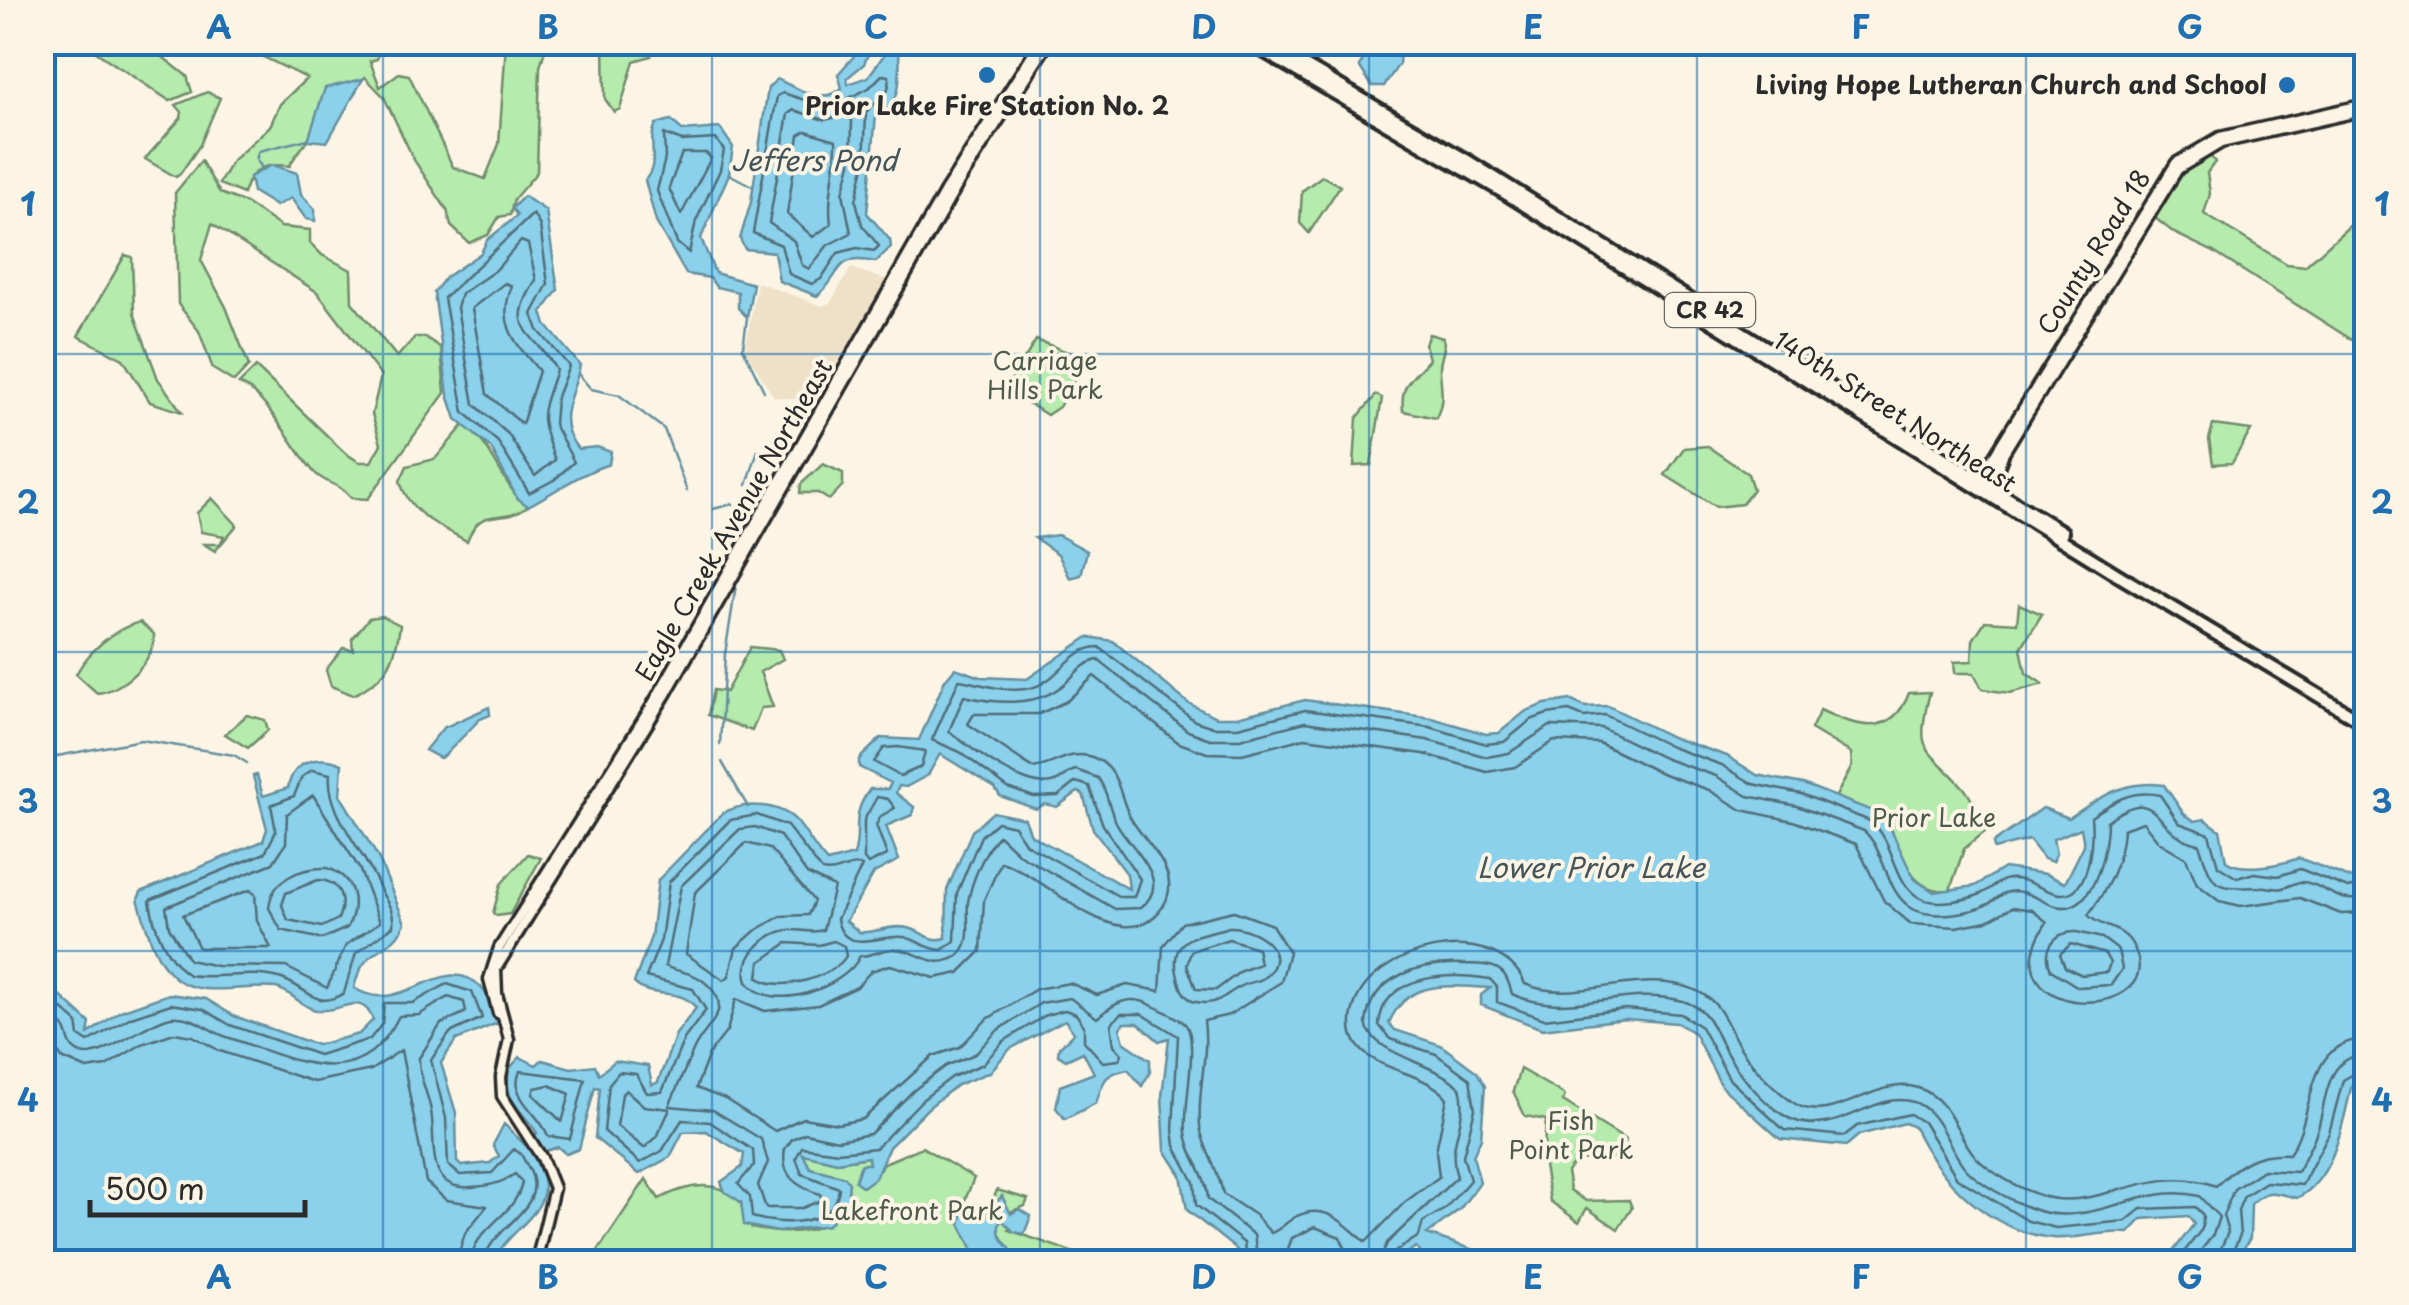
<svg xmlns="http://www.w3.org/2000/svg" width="2409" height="1305" font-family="'Playpen Sans',sans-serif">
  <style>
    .built { fill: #eee1c8 }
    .green { fill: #b5ebac; stroke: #708b6c; stroke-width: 2.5 }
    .water { fill: #8bd1ec; stroke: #658f9f; stroke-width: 2.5; fill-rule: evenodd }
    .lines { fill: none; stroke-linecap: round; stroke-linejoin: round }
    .shore { stroke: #516d78; stroke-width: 2.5 }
    .stream { stroke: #658f9f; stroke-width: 2.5 }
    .major-casing { stroke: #2b2b2b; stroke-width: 15 }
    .highway-casing { stroke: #2b2b2b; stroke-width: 18 }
    .major { stroke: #fcf5e5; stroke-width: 8 }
    .highway { stroke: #fcf5e5; stroke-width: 10 }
    .grid { fill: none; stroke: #1f6fb2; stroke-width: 2.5; stroke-opacity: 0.55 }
    .poi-dot { fill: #1f6fb2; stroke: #fcf5e5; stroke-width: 4 }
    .labels { text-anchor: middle; stroke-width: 8; stroke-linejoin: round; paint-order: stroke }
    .shield { fill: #fcf5e5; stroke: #6a6863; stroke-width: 2.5 }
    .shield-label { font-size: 22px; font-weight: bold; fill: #2b2b2b }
    .poi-label { font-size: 25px; font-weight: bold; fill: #2b2b2b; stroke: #fcf5e5; text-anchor: end }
    .street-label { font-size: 25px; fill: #2b2b2b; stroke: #fcf5e5 }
    .park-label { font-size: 25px; fill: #4e5b4b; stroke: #fcf5e5 }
    .water-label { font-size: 28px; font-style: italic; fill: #43545b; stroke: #fcf5e5 }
    .neatline { fill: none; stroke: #1f6fb2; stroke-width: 4 }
    .grid-label { font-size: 32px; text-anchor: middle; font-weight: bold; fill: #1f6fb2 }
  </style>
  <rect width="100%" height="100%" fill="#fcf5e5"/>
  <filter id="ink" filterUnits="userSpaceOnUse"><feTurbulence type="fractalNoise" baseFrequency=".01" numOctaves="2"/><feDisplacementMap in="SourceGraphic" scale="20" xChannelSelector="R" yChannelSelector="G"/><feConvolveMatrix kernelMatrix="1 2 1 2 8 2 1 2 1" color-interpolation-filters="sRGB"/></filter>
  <g filter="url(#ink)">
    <path class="built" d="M851,268L887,280L814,401L774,397L745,350L757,282L822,306L830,303Z"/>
    <path class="green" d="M46,43H145L187,76L192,92L170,101L93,50Z
      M257,43H384L377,59L370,61L380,87L399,73L409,75L453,167L485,179L499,144L506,43H547L540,67L537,172L514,199L510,215L499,217L488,235L469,243L451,226L447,210L414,160L384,97L365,77C351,92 294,152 290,166C264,163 251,168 243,194L219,184L232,161L270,126L280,104L307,78L259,55Z
      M604,43H638L651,56L634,61L620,109L614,112L605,99Z
      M207,92L220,98L200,145L180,174L176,177L145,159L181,118L182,112L176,105Z
      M2207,152L2215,162L2207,173L2210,194L2204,214L2287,264L2305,266L2356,220L2363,223L2354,233L2359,244L2356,303L2366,311V355L2363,347L2212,251L2174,233L2150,214L2185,166Z
      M201,161L220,193L246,203L281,227L310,230V243L322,255L351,270L352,302L397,357L415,337H425L441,348L445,393L368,499L351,498C337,481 326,485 314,472C296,451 263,391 239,384L256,367L344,452L359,462H371L381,444L372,414L381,376L317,292L212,224L201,260L226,307L249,366L234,382L213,369L199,331L178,304L175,193Z
      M1322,176L1340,186L1309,233L1300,223L1302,191Z
      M125,255L132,257L134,313L158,379L182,412L150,402L123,359L78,336Z
      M1429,334L1443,338C1447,351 1439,358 1440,370C1441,390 1445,399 1436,418L1403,411C1400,382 1412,380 1429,359L1425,344Z
      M1036,340L1086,359L1059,407L1047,415L1017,396L1009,384Z
      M1376,395L1382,398L1371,465L1354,466L1357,418Z
      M464,425C496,446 500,486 528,506C500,526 482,503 467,541C439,526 409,514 400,481L407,466L435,459Z
      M2213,425L2251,430L2232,463L2213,464L2209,439Z
      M1707,446L1748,474L1753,489L1742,504L1716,507L1665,475L1684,448Z
      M823,464L843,473V485L829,500L818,493H800L801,484Z
      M212,498L237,525L215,551L204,544H220L224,536L201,532L197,513Z
      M2019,604L2042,614L2021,648L2026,673L2043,684L2010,693L1982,689L1974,673H1955L1954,662L1972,661L1973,640L1985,621L2017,623Z
      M382,616L400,625C395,663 387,678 353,695L331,686L326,670L343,648L353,650L352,639L369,618Z
      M140,622L154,634C155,661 122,691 97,693L76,674C89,651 113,629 140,622Z
      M750,647L779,650L783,659L760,672L773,707L761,708L752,731L708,715L713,690L726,692Z
      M1930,692C1914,756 1926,745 1964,788C1974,800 1979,817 1986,831L1964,849L1950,890C1907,894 1903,852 1887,820L1835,798L1852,766L1851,753L1811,729L1820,710C1856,727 1892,739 1909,693Z
      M247,715L265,720L268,730L248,748L225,734Z
      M528,854L541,858L510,914L497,916L493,913L501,884Z
      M1520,1069L1565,1095L1563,1101L1626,1140L1621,1157L1577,1160L1567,1172L1570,1190L1586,1201L1629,1200L1632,1208L1618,1229L1587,1208L1579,1222L1550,1201L1543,1160L1546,1120L1525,1116L1513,1091Z
      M922,1147L974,1178L963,1205L989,1211L997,1190L1028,1199L1025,1206L1010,1212L1009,1230L1080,1255L1077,1262H600L593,1258L646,1179L659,1199C684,1186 714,1179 737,1198C743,1203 747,1220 751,1228C787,1236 836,1236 849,1194L845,1177L810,1168L802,1153L837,1162L868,1157L869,1164L880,1169L882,1164Z"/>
    <path class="water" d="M1392,43L1400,51L1399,64L1384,86H1372L1359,66L1373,45Z
      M864,45L869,52L864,64L847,78L848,84L868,77L889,48L899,51C900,75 903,108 876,115L867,213L890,240L891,247L876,262C831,253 845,274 817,296L779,281L774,252L745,249L740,239L751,202L768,88L777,79C797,89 824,105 842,88L838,74Z
      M363,79L327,142L308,140L325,88Z
      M671,120L683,131L720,128L733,147L729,174L701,238L715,273L753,284L747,317L738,308V292L716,287L710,278L686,274L656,222L645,180C661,162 646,143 656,124Z
      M272,165L297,173L301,194L315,209V221L306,219L291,198L276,206L253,192L250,177Z
      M524,196L546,211L558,290L542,312L546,325L580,365C574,397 553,418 578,449L597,447L611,452L609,464C578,474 557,491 528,506L517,498L491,448L456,419L448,395L434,292L446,277L481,253L487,240L517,216L512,208Z
      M1058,535L1087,551L1081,575L1070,578L1058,554L1035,538Z
      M1088,637L1113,641L1188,703L1216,717H1237L1305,700L1432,718L1486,734L1499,733L1526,711L1545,704L1570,700L1585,707L1608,706L1674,738L1727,756L1757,775L1803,784L1875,812L1887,821L1914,879L1934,892L1975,886L2004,868L2045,874L2065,883L2084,845L2081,828L2053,839L2056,854L2052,862L2044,859L2029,840L1994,849L1993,843L2043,808L2069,818C2101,797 2125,779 2164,785L2184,814L2195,821L2205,819L2220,830L2226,861C2241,872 2281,865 2299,858L2350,878L2366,875V1077L2352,1084C2343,1121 2335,1179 2297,1198C2277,1194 2268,1186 2251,1204L2250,1238L2235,1262H2165L2194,1224L2188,1216L2142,1219L2129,1233C2104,1230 2078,1240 2053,1238C1990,1232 1939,1180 1914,1127L1905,1123L1859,1135L1846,1146L1780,1139L1722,1087L1694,1033L1677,1023L1626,1019L1542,1029L1481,1005V995L1490,988C1449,986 1408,978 1389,1023L1395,1030L1441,1045L1477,1072L1485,1086L1481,1138L1473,1156L1480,1182L1460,1209L1427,1234L1483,1253L1494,1262H1428L1416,1247L1394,1262H1332L1316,1249L1304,1262H1235L1237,1250L1187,1210L1181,1175L1165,1150L1162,1096L1169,1038L1159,1041L1138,1023H1124L1120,1028L1124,1042L1150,1060V1072L1142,1086L1128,1069C1103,1074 1104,1080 1096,1103L1065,1119L1056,1108L1060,1086L1094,1073L1083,1052L1066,1060L1058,1055L1059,1047L1074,1033L1065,1020L1010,1049L990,1072L957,1085L928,1108L889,1147L875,1178L863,1187L855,1181L861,1164H869L868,1157L837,1162L803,1154L810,1168L845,1177L849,1183L847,1203L828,1225L778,1232L744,1225L741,1202L725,1192L721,1182L742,1167L744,1154L706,1131L683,1132L670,1157L639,1174L595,1138L600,1088L595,1087L579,1149L566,1154L558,1147L533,1155C568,1209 511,1222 493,1262H43V1183L48,1177L42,1166V979L90,1023L88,1034L120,1011L169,994L206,999L234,1016L317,1045L359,1034L373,1020C362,989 339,1014 316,1010C301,1007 291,991 276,988C244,984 196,1000 172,975C152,955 146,925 138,899L141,892L263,841L267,829L253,776L257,775L263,796L288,788C293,759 320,755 342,764L340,795L378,857L405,923C391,957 365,941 354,988C402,1019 443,949 481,987C489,995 493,1012 498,1023L456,1040L441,1063L456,1113L457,1162L461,1166L490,1163L499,1156L493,1145L504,1124L525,1145L537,1133C523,1110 500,1100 510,1068L520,1057L536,1065L542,1060L571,1068L595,1065L599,1074L615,1061L648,1066L652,1085L658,1082L676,1034L696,1008C679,985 652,1001 634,983L651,937L658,880L723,813C744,801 782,803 798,823C808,835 815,850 827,862L854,855C862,830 849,817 870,789H888L891,783L859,767V759L881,738L919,740L945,680L955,668L981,677L1027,679ZM940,754L995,788L1000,796L1036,809L1045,804L1057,807L1078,792L1083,794L1093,829L1127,874L1129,889L1031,835L1025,819L993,812L972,831L947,890L946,938C929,943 923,931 908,928C890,924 875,934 859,932L846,921L874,873L899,860L886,826L912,815L914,807L896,793L899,786L906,787L928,775Z
      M489,707L490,715L480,719L444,756L440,758L425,750L443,728Z
      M1002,1196L1011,1214L1019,1209L1031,1216L1024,1234L1014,1232L1001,1219C992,1239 1013,1246 1019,1262H979L960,1224L963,1210L988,1212Z"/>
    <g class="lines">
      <path class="shore" d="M882,75L889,76C891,100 875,98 866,113L864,166L856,201L862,225L879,246L874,251L857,248L838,253L821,279L812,284L789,274L781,245L753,233L777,96L783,93L829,108L869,88Z
        M794,110L824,120L847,115L852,120L851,163L843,193L851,233L828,245L809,269L802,265L794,241L769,223L788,114Z
        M806,131L836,140C837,169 827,194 831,224L813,237L787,214L799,135Z
        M664,134L682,141L716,139L724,150L720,170L696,221L689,253L677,243L657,191L665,158Z
        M682,153H706L711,158L681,215L669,188Z
        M533,214L540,226L548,284L532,314L538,330L569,366L556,399L554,424L574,462L554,480L529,493L498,442L464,412L444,298Z
        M521,241L528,244L536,280C503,332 534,329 556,370C541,416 537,413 555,460L535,476L508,434L474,404L457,308L461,294L496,270Z
        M505,283L512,286C496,325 516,343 539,371L522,424L487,394L472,308Z
        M898,747L925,751L921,767L900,776L874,762L884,748Z
        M312,770L330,774C326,815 366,852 380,889C386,902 395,910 393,926L356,953L344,993C318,1010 310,991 287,981C260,968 219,980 189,975C166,959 153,927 150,900L265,853L276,831L271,805L294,796L302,777Z
        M313,795L359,868L380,922L346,945L327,988L286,967L217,966L189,960L169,927L166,907L273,863L286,843L287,814Z
        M877,797L888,799L895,808L881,816L876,825L887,855L868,864L864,859V820Z
        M746,843L770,849L814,901L808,915L781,916L755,931L736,948L729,976L724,980L686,954L695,893Z
        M327,868C355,877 360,904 347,928L322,939L281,930L269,908C271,879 301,867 327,868Z
        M318,880C341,881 346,900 338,919L322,927L288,920L282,905L286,893Z
        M250,890L255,894L257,921L271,948H199L183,915Z
        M2366,913L2341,914L2300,898L2241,906L2219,901L2197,884L2186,858L2159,842L2143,822L2123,829C2121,863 2108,889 2088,915C2100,928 2122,926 2132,944C2177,1024 1979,1025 2047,922L2032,910L2013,907L1987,921L1956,927L1911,924L1884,901L1856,844L1793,821L1742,810L1709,790L1661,773L1599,743L1554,741L1515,767L1487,772L1424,754L1305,738L1242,754L1207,753L1179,743L1094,676L1067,701L1039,714H974L968,724L1033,768C1054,766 1070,749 1092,757C1121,767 1118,796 1131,819C1148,847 1189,878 1158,913C1149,923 1136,927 1123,926C1083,922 1039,874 1001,862L984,900L981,951L959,973L935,978L890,965L871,971L857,987L818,1005L765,1011L736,999L727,1031L709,1054L696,1088L725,1099L775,1131L803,1118L838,1124L863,1119L933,1056L960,1047L986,1020L1036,989L1070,983L1097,995L1127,985L1160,991L1163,946L1182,923L1234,911L1272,925L1289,952L1281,982L1229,1015L1204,1021C1209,1056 1197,1090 1200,1126C1202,1146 1219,1170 1223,1194L1255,1215L1271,1233C1280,1230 1287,1221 1297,1216C1329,1202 1345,1226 1366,1242L1405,1202L1439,1177L1436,1151L1447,1098C1422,1065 1340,1072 1352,1013C1367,944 1498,918 1525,984C1572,1005 1637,969 1690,988C1723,1000 1725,1023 1741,1049C1754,1068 1776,1091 1794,1103C1831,1128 1878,1074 1918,1088C1950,1098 1955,1132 1975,1156C1989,1172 2018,1188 2039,1195C2096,1215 2149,1161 2216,1186C2238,1164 2256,1152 2289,1154C2317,1115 2302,1041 2366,1039
        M1229,927C1252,926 1294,950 1266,976C1259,983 1251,981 1243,985C1223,995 1218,1008 1192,1001C1181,993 1180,986 1177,973C1169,934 1201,936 1229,927Z
        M2077,932L2102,938L2118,950L2122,969L2111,985L2078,987L2051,970C2042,949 2054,931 2077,932Z
        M1229,939L1257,948L1260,964L1241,971L1216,990L1196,989L1187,965L1191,951Z
        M834,941L844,946L846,956C835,977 776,994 758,977L760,962L787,943L819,945Z
        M2071,944L2105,954L2110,963L2107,972L2082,975L2065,967L2060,954Z
        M42,991L77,1022L79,1036L88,1042L131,1017L171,1004L203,1009L230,1025L319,1055L370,1039L382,1024L384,1003H413L447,984L472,992L482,1018L450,1033L431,1060L446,1118L448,1165L460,1175L492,1173L514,1149C523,1154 523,1159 528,1167C553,1209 488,1227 484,1262
        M42,1008C49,1014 61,1022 65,1029C70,1039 68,1048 81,1053C101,1061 147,1021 171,1017C193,1014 208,1031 227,1037C292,1058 359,1098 399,1016L419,1015L448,997L464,1002L466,1012L441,1024L419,1058C418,1079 431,1098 432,1119C435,1149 428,1191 471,1187C489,1186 500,1184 515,1174L522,1182C516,1217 473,1227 471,1262
        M42,1029L62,1058L87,1069L106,1066L142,1044L174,1033L193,1036L220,1051L314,1082L371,1070L401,1050L426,1182L446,1200L487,1206L465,1233L456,1262
        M520,1071L585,1079L570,1139L548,1136C540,1112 508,1100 520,1071Z
        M549,1085L570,1094L562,1122L533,1094L535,1088Z
        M626,1090L644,1106L670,1109L657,1137L644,1148L617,1126L622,1094Z
        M1246,1262L1244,1243L1196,1205L1194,1182L1175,1146L1173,1129L1178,1036L1142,1014H1121L1111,1024L1114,1045L1122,1054L1119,1060L1103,1062L1084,1041V1026L1076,1014L1065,1010L1046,1015L1004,1041L983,1064L952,1077L922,1100L876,1148L838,1152L802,1147L796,1158L802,1174L839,1188C835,1227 782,1226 752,1217L750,1197L738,1184L754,1165L753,1150L710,1122L682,1120L662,1151L640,1163L604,1131L609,1084L619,1072L636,1074L647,1093L662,1092L684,1039L706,1010L693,989L646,977L661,940L669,882L730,820L757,815L787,826L822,871C838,875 848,862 862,866L837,919C844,957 881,933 904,937C918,940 926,949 942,950L955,941L957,893L981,836L997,822L1014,826L1026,844L1120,897H1134L1140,879L1103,825L1089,786L1076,782L1058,796L1034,797L1008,788L960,752L932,740L959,680C981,683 1007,694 1031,688C1059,681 1069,648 1099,647L1195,721L1213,727H1238L1305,710L1430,727L1486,744L1504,742L1531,720L1547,714L1569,711L1584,717L1605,715L1671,747L1722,765L1753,784L1801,794L1870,821C1895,839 1892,883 1920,898C1935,906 1967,900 1981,894C1990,890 1999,880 2008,879C2028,877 2043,892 2060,894C2092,897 2093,834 2091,817C2113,801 2132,789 2160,795L2179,823L2209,834L2218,866L2237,878L2254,873L2278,876L2300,869L2348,888L2366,884
        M1258,1262L1254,1235L1208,1199C1207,1174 1189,1157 1186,1133C1183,1107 1199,1041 1186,1025C1179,1016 1163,1011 1153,1006C1130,993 1114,1003 1097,1018L1070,998L1041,1003L998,1030L975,1054L946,1066L914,1090L870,1134L838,1140L805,1133L792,1139L785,1149C780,1176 797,1187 820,1194L822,1200L802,1208H766L758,1185L768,1162L761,1139L713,1110L669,1106C678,1087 686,1066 695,1047C707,1023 738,1008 702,980C690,971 676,972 665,966L681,886L740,829L755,827L780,836L807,874L834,887L823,930C811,934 802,929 789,930C765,932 739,958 747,982C772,1015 846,987 860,956C872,956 882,949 894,949C919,949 931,972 958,956C974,940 966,922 968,902C971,883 985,848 999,835L1020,855L1115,909L1140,908C1176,881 1129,848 1116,822C1108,807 1108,791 1098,778L1076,770C1067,772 1063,779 1055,782C1028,793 970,748 949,731L964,696C993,703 1033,707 1059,688C1074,678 1079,664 1098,660L1188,731L1210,739H1240L1305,722L1427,740L1487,757L1509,753L1550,726L1602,728L1666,759L1716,776L1748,796L1797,806L1864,831C1887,852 1884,892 1913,909C1931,919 1970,914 1988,904C1994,901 2002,893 2008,892C2024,888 2038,900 2052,905C2095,920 2107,848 2107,821C2163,780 2150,834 2199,844C2215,891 2213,888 2260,887C2268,886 2275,890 2283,888C2287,887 2295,883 2299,882C2323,881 2336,907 2366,897
        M1283,1262L1292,1238L1315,1227L1340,1237L1352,1262
        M1380,1262L1387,1243L1457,1177C1445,1142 1470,1121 1460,1087C1431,1061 1374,1055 1366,1024C1370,974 1424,962 1464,964C1477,965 1493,963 1503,973C1508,978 1510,987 1512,994C1567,1020 1625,985 1683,1001C1713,1010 1714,1034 1729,1057C1741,1077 1771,1112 1793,1120C1838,1137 1871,1093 1910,1101C1940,1107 1947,1148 1966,1169C1981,1185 2010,1200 2030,1208C2089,1232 2142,1181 2199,1196L2219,1217L2213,1235L2192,1262
        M1393,1262L1396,1251L1419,1236L1423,1222L1445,1209L1470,1180L1463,1156L1475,1109L1470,1079L1436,1054L1390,1039L1379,1025C1383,972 1452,973 1490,979L1497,987V1002L1544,1019L1625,1009L1681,1014L1701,1027L1730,1080L1784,1130L1844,1136L1857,1126L1910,1114L1923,1122L1957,1178L2028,1221L2056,1228L2126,1221L2141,1209L2195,1207L2203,1215L2202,1229L2176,1262
        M2215,1262L2228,1232L2223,1216L2234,1189L2263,1170L2297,1172C2305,1158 2313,1143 2318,1128C2327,1098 2325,1057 2366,1054
        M2228,1262L2240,1235L2238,1210L2244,1196L2266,1182L2302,1185L2329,1133L2343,1080L2366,1067"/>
      <path class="stream" d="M2135,42L2136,48
        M262,168L256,159L259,151L308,139
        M729,174L752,186
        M747,318L743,348L764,391
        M579,375L591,389L619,395L664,429L687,491
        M747,485L758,450
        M713,509L733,504
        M731,557L730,541L739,507
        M720,745L725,654L737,579
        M42,759L141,740L234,755L247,763
        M722,762L748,807"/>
      <g class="major-casing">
        <path id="major" d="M1978,481L2176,163L2220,137L2366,104
          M1984,485L2178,169L2221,143L2366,110
          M498,1013L489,979L499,948L651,707L945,191L1040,42
          M536,1262L554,1188L542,1158L502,1096L501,1077L509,1039L497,994L496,969L665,696L960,181L1049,42"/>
      </g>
      <g class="highway-casing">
        <path id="highway" d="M1248,42L1510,196L2118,575L2366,724
          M1264,42L1466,160L2062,532
          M1998,487L1995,473L2002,455"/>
      </g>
      <use href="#major" class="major"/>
      <use href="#highway" class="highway"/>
    </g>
  </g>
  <path class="grid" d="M383,42V1262M712,42V1262M1040,42V1262M1369,42V1262M1697,42V1262M2026,42V1262M42,354H2366M42,652H2366M42,951H2366"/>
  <g class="poi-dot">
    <circle cx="987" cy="75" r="10"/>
    <circle cx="2287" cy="85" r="10"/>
  </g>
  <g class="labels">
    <rect class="shield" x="1665" y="293" width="90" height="34" rx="8"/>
    <g class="shield-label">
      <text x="1710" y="318">CR 42</text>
    </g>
    <g class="poi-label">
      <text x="2267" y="94">Living Hope Lutheran Church and School</text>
      <text x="987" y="115" text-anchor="middle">Prior Lake Fire Station No. 2</text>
    </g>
    <g class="street-label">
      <text transform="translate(2094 252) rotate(-58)" y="9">County Road 18</text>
      <text transform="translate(1895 412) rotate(32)" y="9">140th Street Northeast</text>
      <text transform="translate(734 520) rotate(-60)" y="9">Eagle Creek Avenue Northeast</text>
    </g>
    <g class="park-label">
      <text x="1045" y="370">Carriage<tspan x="1045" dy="29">Hills Park</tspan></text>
      <text x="1934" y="827">Prior Lake</text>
      <text x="1571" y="1130">Fish<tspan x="1571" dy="29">Point Park</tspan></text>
      <text x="912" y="1220">Lakefront Park</text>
    </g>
    <g class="water-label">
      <text x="814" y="171">Jeffers Pond</text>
      <text x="1591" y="878">Lower Prior Lake</text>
    </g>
  </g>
  <rect width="2409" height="1305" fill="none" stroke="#fcf5e5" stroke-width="110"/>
  <path d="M90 1200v15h215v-15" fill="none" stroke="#2b2b2b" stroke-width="5"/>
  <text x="105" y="1200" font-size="30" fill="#2b2b2b" stroke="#fcf5e5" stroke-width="8" paint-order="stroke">500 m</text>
  <rect x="55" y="55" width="2299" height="1195" class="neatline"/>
  <g class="grid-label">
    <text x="219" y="39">A</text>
    <text x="548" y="39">B</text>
    <text x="876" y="39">C</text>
    <text x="1204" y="39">D</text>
    <text x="1533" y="39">E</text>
    <text x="1861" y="39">F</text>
    <text x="2190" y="39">G</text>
    <text x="28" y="216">1</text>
    <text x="2382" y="216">1</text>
    <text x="28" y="514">2</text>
    <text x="2382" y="514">2</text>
    <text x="28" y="813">3</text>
    <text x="2382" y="813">3</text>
    <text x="28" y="1112">4</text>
    <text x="2382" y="1112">4</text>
    <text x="219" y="1289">A</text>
    <text x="548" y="1289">B</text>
    <text x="876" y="1289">C</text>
    <text x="1204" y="1289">D</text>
    <text x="1533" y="1289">E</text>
    <text x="1861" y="1289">F</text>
    <text x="2190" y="1289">G</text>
  </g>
</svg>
